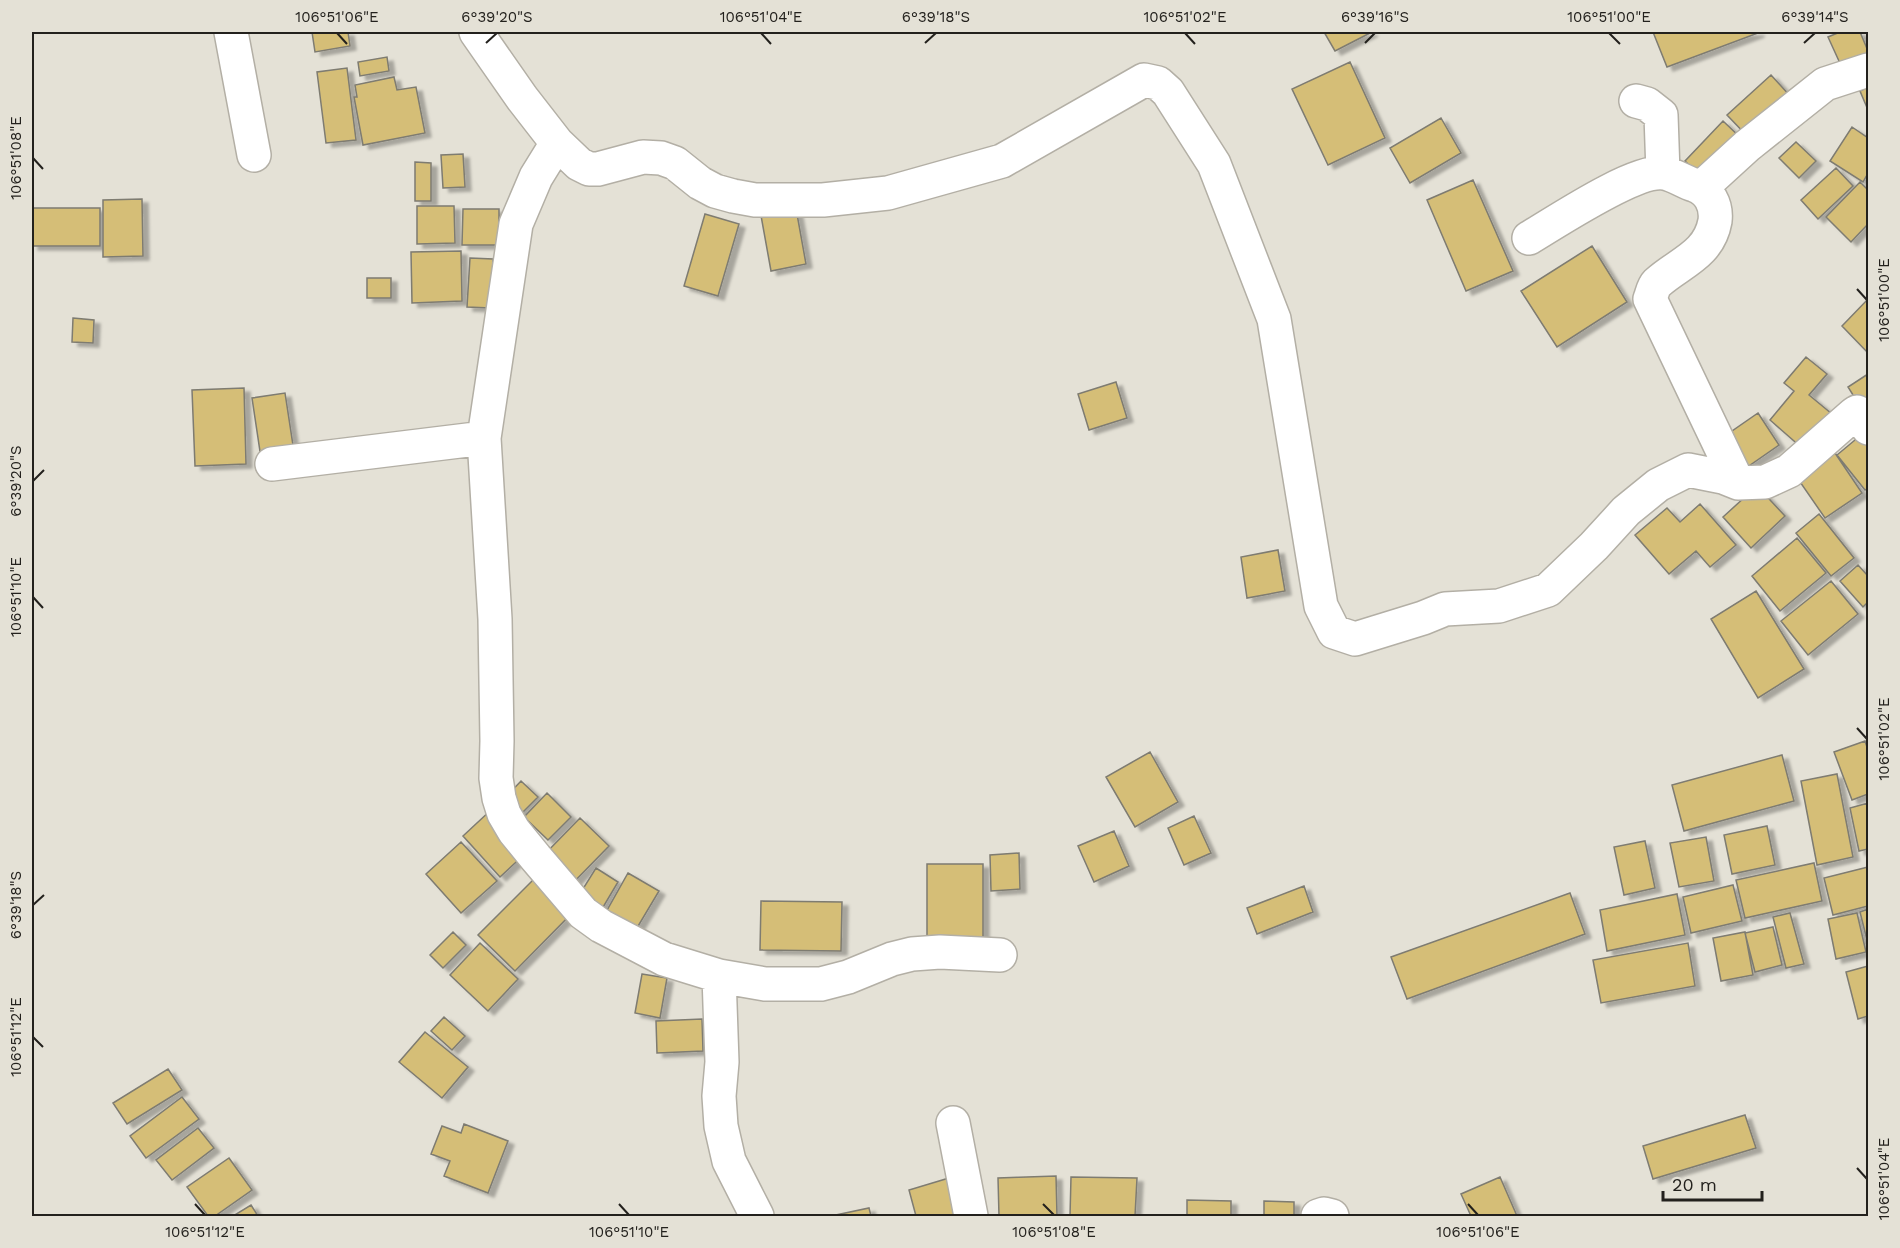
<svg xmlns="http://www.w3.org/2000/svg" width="1900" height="1248" font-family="'Work Sans',sans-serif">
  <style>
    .building { fill: #d5be77; stroke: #7e7b71; stroke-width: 1.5; filter: url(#shadow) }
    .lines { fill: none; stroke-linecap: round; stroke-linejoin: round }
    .minor-casing { stroke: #b3afa5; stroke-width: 36 }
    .minor { stroke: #fff; stroke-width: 33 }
    .ticks { fill: none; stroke: #23211d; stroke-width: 2 }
    .neatline { fill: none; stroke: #23211d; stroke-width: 2 }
    .ticks-label { font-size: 15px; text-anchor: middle; fill: #23211d }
  </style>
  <defs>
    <filter id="shadow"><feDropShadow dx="6" dy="4" stdDeviation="1.5" flood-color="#0004"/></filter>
  </defs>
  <rect width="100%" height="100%" fill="#e4e1d6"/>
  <path class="building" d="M312,32H348L350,46L315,52Z
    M1324,32H1372L1335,51Z
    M1653,32H1758V33L1667,67Z
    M1840,32H1860L1868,51V61L1844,72L1828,37Z
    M387,57L389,71L360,76L358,62Z
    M1350,62L1385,138L1328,165L1292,89Z
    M347,68L356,140L326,143L317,72Z
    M1771,75L1792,98L1749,138L1727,115Z
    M394,77L397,90L416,87L425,133L363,145L354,97H357L355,85Z
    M1868,87V110L1860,91Z
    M1441,118L1461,153L1410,183L1390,148Z
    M1723,121L1742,139L1703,179L1685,161Z
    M1852,127L1868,138V173L1863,182L1830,161Z
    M1796,142L1816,161L1799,178L1779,158Z
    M463,154L465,187L443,188L441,155Z
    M415,162L431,163V201H415Z
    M1836,168L1853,186L1818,219L1801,200Z
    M1473,180L1513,271L1466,291L1427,200Z
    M1860,182L1868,190V224L1851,242L1826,217Z
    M142,199L143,256L103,257V200Z
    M795,203L806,264L771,271L760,210Z
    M417,206H454L455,243L417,244Z
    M32,208H100V246H32Z
    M463,209H499V245H462Z
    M705,214L739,224L718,296L684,286Z
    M1592,246L1627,302L1557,347L1521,291Z
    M461,251L462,301L412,303L411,252Z
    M470,258L493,259L491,308L467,307Z
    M367,278H391V298H367Z
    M1868,299V353L1842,326Z
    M73,318L94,320L93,343L72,342Z
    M1806,357L1827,374L1809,395L1832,414L1802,448L1770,420L1794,391L1784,383Z
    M1868,374V419L1848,387Z
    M1116,382L1127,418L1089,430L1078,394Z
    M244,388L246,464L195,466L192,390Z
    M285,393L294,452L261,458L252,398Z
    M1758,413L1779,445L1743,470L1722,438Z
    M1861,435L1868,444V488L1865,490L1837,455Z
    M1835,453L1862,493L1825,518L1798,479Z
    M1757,486L1785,516L1751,548L1723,517Z
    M1700,504L1736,545L1710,567L1696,551L1669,574L1635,535L1667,508L1680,522Z
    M1819,514L1854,558L1831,576L1796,533Z
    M1797,538L1826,573L1780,611L1752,576Z
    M1278,550L1285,591L1247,598L1241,557Z
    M1858,565L1868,576V602L1863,607L1840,581Z
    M1831,581L1858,614L1808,655L1781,621Z
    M1756,591L1804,669L1758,698L1711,619Z
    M1865,741L1868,750V794L1852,800L1834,752Z
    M1150,752L1178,802L1135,827L1106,777Z
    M1782,755L1794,801L1684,831L1672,785Z
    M1837,774L1853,857L1817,865L1801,781Z
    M521,781L538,797L520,815L503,800Z
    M547,793L571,817L548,840L524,817Z
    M1868,803V849L1859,851L1850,808Z
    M492,809L529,850L500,877L463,836Z
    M1194,816L1211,853L1184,865L1168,828Z
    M580,818L609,846L569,887L541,858Z
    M1767,826L1775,865L1732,874L1724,835Z
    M1114,831L1129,866L1094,882L1078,846Z
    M1706,837L1714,881L1679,887L1670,843Z
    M1645,841L1655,888L1624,895L1614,847Z
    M461,842L497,881L461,913L426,874Z
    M1019,853L1020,889L991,891L990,855Z
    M1814,863L1822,901L1745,918L1736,880Z
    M927,864H983V944H927Z
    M1868,867V906L1833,915L1824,878Z
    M596,868L618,882L599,914L576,900Z
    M542,871L578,907L515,971L478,935Z
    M628,873L659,891L631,938L601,921Z
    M1733,885L1742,921L1691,933L1683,897Z
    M1304,886L1313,912L1257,934L1247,908Z
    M1570,893L1585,934L1407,999L1391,957Z
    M1677,894L1685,935L1607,951L1600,910Z
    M761,901L842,902L841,951L760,950Z
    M1868,909V944L1860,912Z
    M1790,913L1804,964L1786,968L1773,917Z
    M1857,913L1866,952L1836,959L1828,919Z
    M1773,927L1782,965L1755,972L1745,933Z
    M453,932L466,945L443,968L430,955Z
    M1745,932L1753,975L1721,981L1713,938Z
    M480,943L518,979L488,1011L450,975Z
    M1688,943L1695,986L1601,1003L1593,960Z
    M1868,966V1016L1858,1019L1846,972Z
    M642,974L667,978L660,1018L635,1013Z
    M444,1017L465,1036L452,1050L431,1031Z
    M702,1019L703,1051L657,1053L656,1021Z
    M425,1032L468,1067L442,1098L399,1062Z
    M168,1069L182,1090L127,1124L113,1103Z
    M182,1097L199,1119L146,1158L130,1136Z
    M1745,1115L1756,1148L1653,1179L1643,1146Z
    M464,1124L508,1141L488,1193L444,1176L450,1161L431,1154L442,1126L461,1133Z
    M198,1128L214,1148L172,1180L156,1160Z
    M229,1158L252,1190L215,1216H208L187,1187Z
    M1056,1176L1057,1216H999L998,1178Z
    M1071,1177L1137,1178L1135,1216H1070Z
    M1500,1177L1517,1216H1471L1461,1194Z
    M949,1178L960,1216H916L909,1190Z
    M1187,1200L1231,1201V1216H1187Z
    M1264,1201L1294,1202V1216H1264Z
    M251,1205L258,1216H233Z
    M869,1208L871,1216H831Z"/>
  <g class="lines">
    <g class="minor-casing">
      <path id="minor" d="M231,32L254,155
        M476,32L522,98L557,143L579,164L589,169H598L643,157L661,158L675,163L700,183L715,191L733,196L755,200H823L888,193L1002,161L1144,80L1158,83L1168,92L1214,164L1274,319L1321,606L1334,632L1355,639L1423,618L1445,609L1499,606L1548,590L1594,546L1626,511L1658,485L1688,470L1723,477L1738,483L1765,482L1789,471L1854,414L1857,412L1868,428
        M1636,101L1647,104L1661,115L1663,173
        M557,143L536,177L516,224L484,438L495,619L497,741L496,778L499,798L504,814L514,831L536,858L583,913L601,926L664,959L719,976L765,984H821L848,977L892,959L912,954L940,952L1000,955
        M1701,188L1747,146L1825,84L1868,70
        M1529,238C1556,222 1635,169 1664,173C1675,175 1684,182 1694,185C1709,190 1717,205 1715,221C1709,255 1679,263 1657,283C1653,287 1652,294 1650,299L1738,483
        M272,464L484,438
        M719,976L722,1062L719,1096L721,1126L729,1161L757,1216
        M953,1123L971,1216
        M1318,1216L1324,1214L1332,1216"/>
    </g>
    <use href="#minor" class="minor"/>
  </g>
  <path class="ticks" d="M337,33L347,44M761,33L771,44M1185,33L1195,44M1609,33L1620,44M486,43L497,33M925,43L936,33M1365,43L1375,33M1804,43L1815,33M33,158L43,169M1857,289L1867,300M33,481L44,470M33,597L43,608M1857,728L1867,739M33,905L44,895M33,1037L43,1047M1857,1168L1867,1179M195,1204L205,1215M619,1204L629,1215M1043,1204L1054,1215M1468,1204L1478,1215"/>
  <rect width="1900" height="1248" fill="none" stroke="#e4e1d6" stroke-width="66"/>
  <path d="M1663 1191v9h99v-9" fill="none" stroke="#23211d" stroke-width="3"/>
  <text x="1672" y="1191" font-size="18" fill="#23211d" stroke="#e4e1d6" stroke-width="4.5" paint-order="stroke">20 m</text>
  <rect x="33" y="33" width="1834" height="1182" class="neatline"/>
  <g class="ticks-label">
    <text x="337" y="22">106°51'06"E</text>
    <text x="497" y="22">6°39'20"S</text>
    <text x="761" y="22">106°51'04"E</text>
    <text x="936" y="22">6°39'18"S</text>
    <text x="1185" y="22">106°51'02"E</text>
    <text x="1375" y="22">6°39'16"S</text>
    <text x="1609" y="22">106°51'00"E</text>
    <text x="1815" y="22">6°39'14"S</text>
    <text transform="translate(16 158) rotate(-90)" y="5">106°51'08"E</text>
    <text transform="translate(1884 300) rotate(-90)" y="5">106°51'00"E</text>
    <text transform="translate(16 481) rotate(-90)" y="5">6°39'20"S</text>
    <text transform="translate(16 597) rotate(-90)" y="5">106°51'10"E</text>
    <text transform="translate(1884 739) rotate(-90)" y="5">106°51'02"E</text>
    <text transform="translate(16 905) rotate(-90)" y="5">6°39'18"S</text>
    <text transform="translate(16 1037) rotate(-90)" y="5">106°51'12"E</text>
    <text transform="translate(1884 1179) rotate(-90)" y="5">106°51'04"E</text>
    <text x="205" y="1237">106°51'12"E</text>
    <text x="629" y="1237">106°51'10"E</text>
    <text x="1054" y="1237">106°51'08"E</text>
    <text x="1478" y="1237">106°51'06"E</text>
  </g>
</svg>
